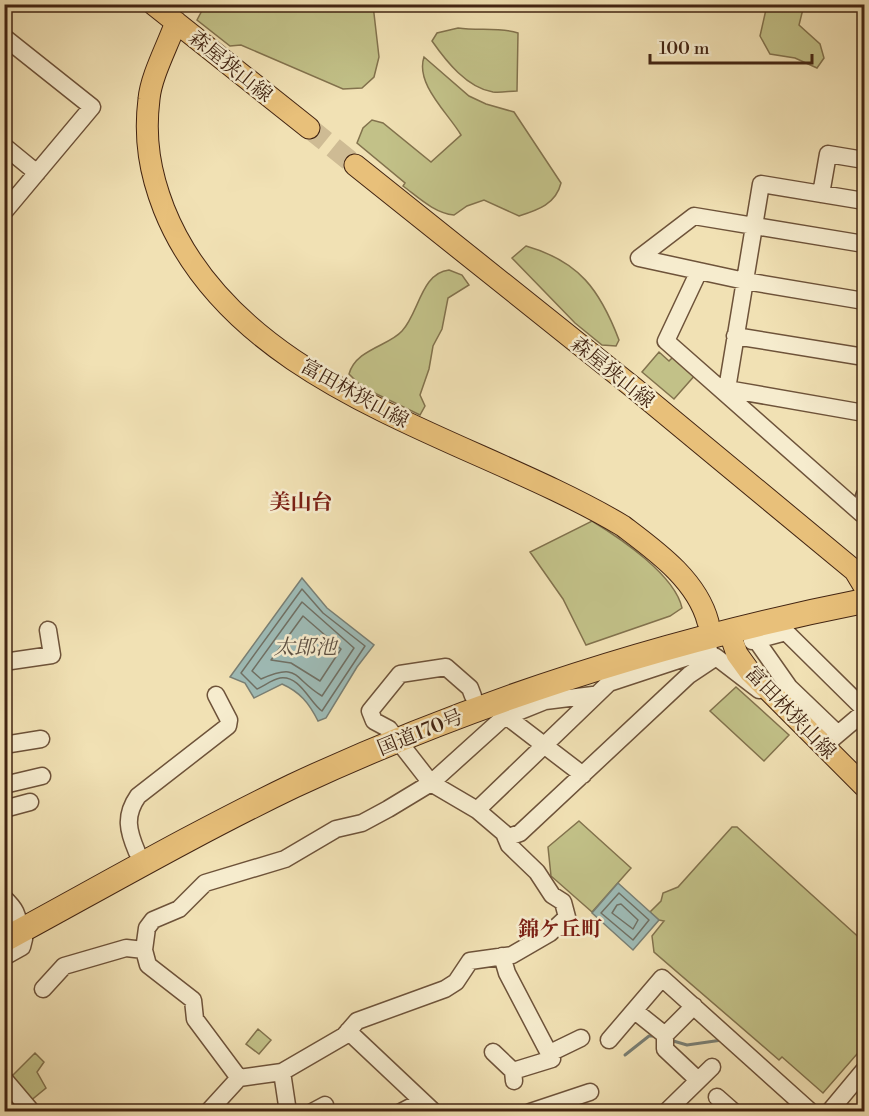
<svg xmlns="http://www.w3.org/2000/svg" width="869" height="1116" font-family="'Libre Bodoni','Noto Serif JP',serif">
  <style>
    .green { fill: #c2c188; stroke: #82724d; stroke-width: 1.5 }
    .water { fill: #9ebbb6; stroke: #797f74; stroke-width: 1.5 }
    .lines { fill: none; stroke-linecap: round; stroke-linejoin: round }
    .shore { stroke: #707064; stroke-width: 1.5 }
    .stream { stroke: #797f74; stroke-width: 3 }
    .major-tunnel { stroke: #cebb94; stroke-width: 21; stroke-dasharray: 21 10; stroke-linecap: butt }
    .minor-casing { stroke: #6e533a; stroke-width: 19 }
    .major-casing { stroke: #422412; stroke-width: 23 }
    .highway-casing { stroke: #422412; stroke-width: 26 }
    .minor { stroke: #f6ecce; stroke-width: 16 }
    .major { stroke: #e8c07a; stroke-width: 21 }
    .highway { stroke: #e8c07a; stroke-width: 24 }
    .labels { text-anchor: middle; stroke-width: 5; stroke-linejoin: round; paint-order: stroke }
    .street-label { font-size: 20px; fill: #422412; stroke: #f6ecce }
    .neighbourhood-label { font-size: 21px; font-weight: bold; fill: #7a1f14; stroke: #f6ecce }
    .water-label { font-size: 21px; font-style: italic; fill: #5e5143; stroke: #f6ecce }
  </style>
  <rect width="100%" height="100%" fill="#f1e1b4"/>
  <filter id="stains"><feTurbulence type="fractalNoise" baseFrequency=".00333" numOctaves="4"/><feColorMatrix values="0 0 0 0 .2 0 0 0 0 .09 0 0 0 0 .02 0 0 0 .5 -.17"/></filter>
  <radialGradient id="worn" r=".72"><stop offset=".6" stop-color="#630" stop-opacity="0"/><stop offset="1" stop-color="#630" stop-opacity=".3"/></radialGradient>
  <path class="green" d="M205,5H373L379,57L374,77L362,88L343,89L241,45L230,46L197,20Z
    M767,5H804L799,25L820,44L824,58L817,68L795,58L770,54L760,36Z
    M458,28C478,31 500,27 518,33L517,91C510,91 501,93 493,92C467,88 446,61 432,41L437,33Z
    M424,57L469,96L486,104L514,112L561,183C556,204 538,210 519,216L484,200L467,206L454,215C434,213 418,197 403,186L405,183L357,143L363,128L372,120L383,123L431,162L461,135C448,113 415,84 424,57Z
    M526,246C579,261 600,290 619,340L616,346L602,345L575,323L512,258Z
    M449,270L462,275L469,285L448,298L442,329L433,346L429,369L420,395L425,406L420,415L362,387L349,374C356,349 389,346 402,331C419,313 421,273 449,270Z
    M659,352L669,361L674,356L696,374L674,399L642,372Z
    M592,521C620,538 675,575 682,608L670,616L586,645L563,599L530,552Z
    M736,687L789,735L764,761L710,711Z
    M579,821L631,868L592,912L551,876L548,847Z
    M732,827H737L864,942V1046L823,1093L782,1057L779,1060L654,952L652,936L664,921L659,920L650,912L661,901L663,893L678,887Z
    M258,1029L271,1040L259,1054L246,1044Z
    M35,1053L44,1062L37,1072L46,1088L29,1102L9,1079Z
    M4,1087L25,1111H5Z"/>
  <path class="water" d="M302,578L327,608L374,645L357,667L326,718L318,721C309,703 300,692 282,684L254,698L245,683L230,677Z
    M618,883L659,920L633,950L592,913Z"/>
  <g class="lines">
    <path class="shore" d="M302,589L323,613L365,646L322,711C310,703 300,675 280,678C273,679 264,686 257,689L241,673Z
      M302,602L354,648L322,696C292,678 300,662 261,679L252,671Z
      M303,616L341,649L320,681L291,663L271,660Z
      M619,893L649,920L633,940L601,913Z
      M621,904L638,920L633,929L612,913L617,905Z"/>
    <path class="stream" d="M670,1040L687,1045L722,1040
      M625,1055L649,1036H655"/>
    <path class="major-tunnel" d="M309,128L355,165"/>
    <g class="minor-casing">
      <path id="minor" d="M4,37L92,107L4,212
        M4,146L37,173
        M821,194L828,154L864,160
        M864,244L694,216L639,258L745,281L864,301
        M699,271L666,341L862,514L864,496
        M735,336L864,357
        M727,389L864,413
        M724,392L727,389L761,184L864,201
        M756,640L789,687L837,733
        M752,641L786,632L864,709
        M4,662L52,655L48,630
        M473,696L470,688L446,667L400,674L370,711L374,721L389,729L431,783L477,810L504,833L509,845L537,872L552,895L563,902L567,917L550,933L512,955L470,961L456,982L445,989L357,1021L344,1036L282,1072L239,1078L195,1019L193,1000L148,965L144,950L147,928L153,920L179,909L205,883L285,859L336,829L362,823L388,809L431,783L503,718L545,701L593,695
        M506,716L583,775
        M831,740L864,712
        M4,745L41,739
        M4,785L42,776
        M4,809L30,802
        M477,810L609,683L709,650
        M506,838L520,833L689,675L716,657L759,690
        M137,852C128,831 124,816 138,796L228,726L229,720L216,695
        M4,898C25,918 13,920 24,939L22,947L4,957
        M502,956L507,973L552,1059L513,1071
        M43,989L64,966L126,948L144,950
        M635,1011L665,1035
        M348,1031L434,1112
        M665,1035V1049L698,1080
        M665,1035L694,1006
        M609,1040L662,978L811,1112
        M493,1052L513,1071L514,1081
        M550,1053L581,1038
        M282,1072L288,1112
        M4,1079L32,1112
        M717,1097L734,1112
        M208,1112L239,1078
        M312,1112L325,1105
        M401,1112L422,1101
        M530,1112L590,1092
        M666,1112L712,1067
        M829,1112L864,1070"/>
    </g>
    <g class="major-casing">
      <path id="major" d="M153,4L309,128
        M176,22C168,45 151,76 149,99C144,139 150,173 164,209C236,390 473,436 623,526C656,551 697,580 708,622
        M355,165L634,388L855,571L864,586
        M729,631L737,654L750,672L864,786"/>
    </g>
    <g class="highway-casing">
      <path id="highway" d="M4,940C100,888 195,833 293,786C475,701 667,640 864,601"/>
    </g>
    <use href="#minor" class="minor"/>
    <use href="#major" class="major"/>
    <use href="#highway" class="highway"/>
  </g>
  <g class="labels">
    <g class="street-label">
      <text transform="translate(231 66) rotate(39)" y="7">森屋狭山線</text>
      <text transform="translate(613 372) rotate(39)" y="7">森屋狭山線</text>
      <text transform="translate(355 393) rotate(29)" y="7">富田林狭山線</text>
      <text transform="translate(791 712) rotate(46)" y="7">富田林狭山線</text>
      <text transform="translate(420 732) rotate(-22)" y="7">国道170号</text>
    </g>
    <g class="neighbourhood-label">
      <text x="301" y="509">美山台</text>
      <text x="560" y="936">錦ケ丘町</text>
    </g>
    <g class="water-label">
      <text x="305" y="654">太郎池</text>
    </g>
  </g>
  <rect width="869" height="1116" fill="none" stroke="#f1e1b4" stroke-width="24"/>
  <rect x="6" y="6" width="857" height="1104" fill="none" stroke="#422412" stroke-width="3"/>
  <rect x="12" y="12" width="845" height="1092" fill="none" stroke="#422412" stroke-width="1.5"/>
  <path d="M650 54v9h162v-9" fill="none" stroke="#422412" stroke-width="3"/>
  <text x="659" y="54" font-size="18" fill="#422412" stroke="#f6ecce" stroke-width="4.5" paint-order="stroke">100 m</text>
  <rect width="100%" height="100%" filter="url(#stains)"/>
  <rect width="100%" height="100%" fill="url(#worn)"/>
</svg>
